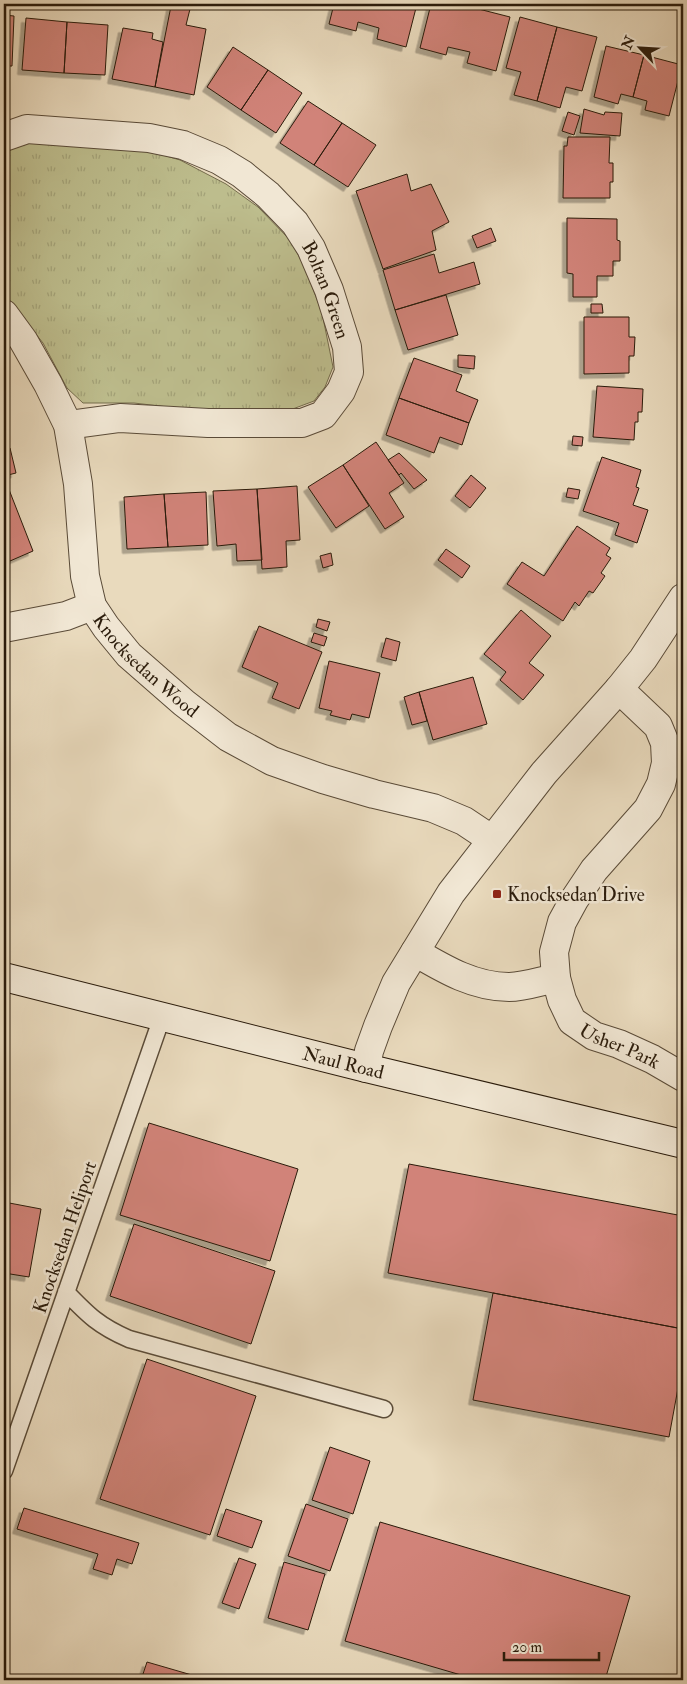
<svg xmlns="http://www.w3.org/2000/svg" width="687" height="1684" font-family="'IM FELL Double Pica',serif">
  <style>
    .grass { fill: url(#grass-tufts); stroke: #746c4c }
    .building { fill: #d18379; stroke: #2a1b0b; filter: url(#shadow) }
    .lines { fill: none; stroke-linecap: round; stroke-linejoin: round }
    .service-casing { stroke: #5a4b38; stroke-width: 19 }
    .minor-casing { stroke: #5a4b38; stroke-width: 30 }
    .secondary-casing { stroke: #2a1b0b; stroke-width: 30 }
    .service { stroke: #f1e7d4; stroke-width: 16 }
    .minor { stroke: #f1e7d4; stroke-width: 28 }
    .secondary { stroke: #f1e7d4; stroke-width: 28 }
    .poi-dot { fill: #8f2418; stroke: #f1e7d4; stroke-width: 2 }
    .labels { text-anchor: middle; stroke-width: 5; stroke-linejoin: round; paint-order: stroke }
    .street-label { font-size: 19px; fill: #2a1b0b; stroke: #f1e7d4 }
    .poi-label { font-size: 19px; fill: #2a1b0b; stroke: #f1e7d4; text-anchor: start }
  </style>
  <defs>
    <pattern id="grass-tufts" width="24" height="20" patternUnits="userSpaceOnUse" patternTransform="scale(1.25)"><rect width="24" height="20" fill="#bdbd8d"/><path d="M3 7l-1-3M5 7V3M7 7l1-3M15 17l-1-3M17 17v-4M19 17l1-3" fill="none" stroke="#a3a278"/></pattern>
    <filter id="shadow"><feDropShadow dx="-4.5" dy="4.5" stdDeviation="0" flood-color="#0004"/></filter>
  </defs>
  <rect width="100%" height="100%" fill="#e9dabd"/>
  <filter id="stains"><feTurbulence type="fractalNoise" baseFrequency=".004" numOctaves="4"/><feColorMatrix values="0 0 0 0 .2 0 0 0 0 .09 0 0 0 0 .02 0 0 0 .5 -.17"/></filter>
  <radialGradient id="worn" r=".72"><stop offset=".6" stop-color="#630" stop-opacity="0"/><stop offset="1" stop-color="#630" stop-opacity=".3"/></radialGradient>
  <path class="grass" d="M4,143L79,144L139,148L180,160L226,184L258,207L291,241L306,270L322,313L333,367L325,387L314,401L290,410L185,409L134,403H83L67,388L43,343L4,294Z"/>
  <path class="building" d="M334,4H417L406,47L377,39L379,28L358,22L356,31L329,24Z
    M431,4H459L510,17L496,71L467,63L470,52L448,47L446,55L420,48Z
    M171,6L190,9L186,25L206,29L194,95L155,87Z
    M4,15L14,16L12,66H4Z
    M520,17L557,27L537,101L514,95L521,72L506,68Z
    M26,18L67,22L64,73L22,70Z
    M67,22L108,25L105,75L64,73Z
    M557,27L597,37L582,91L566,87L560,108L537,101Z
    M123,28L153,33L152,39L163,42L155,87L112,79Z
    M606,46L644,55L633,97L621,94L618,104L594,97Z
    M233,47L268,70L241,110L207,87Z
    M644,55L682,65L669,116L645,110L647,101L633,97Z
    M268,70L302,93L276,133L241,110Z
    M308,101L342,123L314,165L280,143Z
    M584,109L604,115L605,112L622,113L620,136L580,133Z
    M568,112L580,116L574,135L562,131Z
    M342,123L376,145L348,187L314,165Z
    M568,137H610L609,163H613V182H610V198H563L564,146H567Z
    M407,174L411,191L431,184L449,222L432,231L436,250L383,269L356,191Z
    M567,218L617,219V240L620,241V261H613V276H597V297H573V274L567,273Z
    M491,228L496,241L477,248L472,236Z
    M434,254L439,273L474,262L480,284L395,310L383,270Z
    M446,295L458,335L408,350L395,310Z
    M591,304H602L603,313H591Z
    M584,317H629V337H635L634,356H629V373L584,374Z
    M458,355L475,356L474,369L458,367Z
    M414,358L462,375L456,391L478,400L469,423L399,398Z
    M597,386L643,389L642,412H638V422H635L634,440L593,437Z
    M399,398L469,423L462,445L440,437L434,453L386,435Z
    M573,436L583,437L582,446L572,445Z
    M376,442L404,483L389,493L404,517L385,529L343,465Z
    M10,448L16,473L4,476V450Z
    M399,453L427,480L414,489L401,473L399,475L388,460Z
    M602,457L641,470L636,487L639,488L633,505L648,510L637,543L615,535L619,523L583,511Z
    M343,465L369,506L336,528L308,487Z
    M471,475L486,488L470,508L455,496Z
    M297,486L300,540L286,541L287,567L262,569L257,489Z
    M8,487L33,551L10,561L4,548V488Z
    M568,488L580,490L578,499L566,497Z
    M257,489L262,560L237,561L236,544L217,546L213,491Z
    M206,492L208,545L168,547L164,494Z
    M164,494L168,547L127,549L124,497Z
    M577,526L610,548L606,555L611,558L601,573L605,576L593,593L589,591L579,606L575,602L563,621L507,584L522,562L544,576Z
    M446,549L470,566L462,578L438,560Z
    M331,553L333,565L323,568L320,556Z
    M521,610L551,636L529,663L544,675L523,700L500,680L506,672L484,654Z
    M318,619L330,622L327,631L316,627Z
    M259,626L322,652L299,709L272,698L278,683L242,667Z
    M314,633L327,637L324,646L311,642Z
    M386,638L400,642L396,661L381,657Z
    M329,661L380,673L369,718L352,714L350,720L330,715L332,711L319,708Z
    M473,677L487,724L433,740L419,692Z
    M419,692L427,721L412,725L404,697Z
    M149,1123L298,1169L270,1261L120,1215Z
    M409,1164L683,1216V1329L388,1273Z
    M4,1202L41,1209L29,1277L4,1273Z
    M134,1224L275,1271L251,1344L110,1296Z
    M493,1293L683,1329V1361L669,1437L473,1400Z
    M147,1359L256,1396L210,1535L100,1499Z
    M330,1447L370,1461L353,1514L312,1500Z
    M306,1504L348,1519L330,1571L288,1556Z
    M24,1508L139,1543L132,1564L117,1559L112,1575L93,1569L98,1554L17,1529Z
    M226,1509L262,1521L252,1548L217,1536Z
    M380,1522L630,1596L605,1680H478L345,1641Z
    M239,1558L256,1564L239,1609L222,1603Z
    M284,1562L325,1574L308,1630L268,1618Z
    M147,1662L209,1680H141Z"/>
  <g class="lines">
    <g class="service-casing">
      <path id="service" d="M66,1292C88,1315 99,1326 129,1339L384,1409
        M4,1471L162,1017"/>
    </g>
    <g class="minor-casing">
      <g id="minor">
        <path id="s1" d="M4,137L27,129L149,138L183,145L219,160L242,174L268,195L295,223L311,248L329,290L347,347L349,372L341,391L323,415L302,423H208L120,418L68,425"/>
        <path id="s2" d="M4,314L23,340L48,384L68,425L78,484L85,576L92,606L106,627L129,655L184,703L228,737L272,761L323,779L374,794L433,808L464,821L491,839"/>
        <path d="M4,628L66,616L92,606"/>
        <path id="s3" d="M619,689L658,726L665,743L666,763L661,784L648,809L594,870L574,900L562,922L554,952L556,978L562,1000L572,1021L594,1036L619,1044L652,1059L683,1077"/>
        <path d="M415,952C444,969 474,987 509,987C524,987 541,981 556,978"/>
        <path d="M366,1068L369,1051L378,1026L396,983L451,893L544,773L619,689L643,659L683,598"/>
      </g>
    </g>
    <g class="secondary-casing">
      <g id="secondary">
        <path id="s4" d="M4,977L366,1068L683,1144"/>
      </g>
    </g>
    <use href="#service" class="service"/>
    <use href="#minor" class="minor"/>
    <use href="#secondary" class="secondary"/>
  </g>
  <rect class="poi-dot" x="492" y="889" width="10" height="10" rx="2.5"/>
  <g class="labels">
    <g class="street-label">
      <text dy="7" stroke="none"><textPath href="#s1" startOffset="394">Boltan Green</textPath></text>
      <text dy="7" stroke="none"><textPath href="#s2" startOffset="392">Knocksedan Wood</textPath></text>
      <text dy="7" stroke="none"><textPath href="#s3" startOffset="442">Usher Park</textPath></text>
      <text dy="7" stroke="none"><textPath href="#s4" startOffset="350">Naul Road</textPath></text>
      <text transform="translate(64 1237) rotate(-71)" y="7">Knocksedan Heliport</text>
    </g>
    <g class="poi-label">
      <text x="507" y="901">Knocksedan Drive</text>
    </g>
  </g>
  <rect width="687" height="1684" fill="none" stroke="#e9dabd" stroke-width="20"/>
  <rect x="5" y="5" width="677" height="1674" fill="none" stroke="#2a1b0b" stroke-width="2.5"/>
  <rect x="10" y="10" width="667" height="1664" fill="none" stroke="#2a1b0b"/>
  <g transform="translate(640 48) rotate(295)" stroke="#f1e7d4" stroke-width="4" paint-order="stroke">
  <path d="M0-4L9 19L0 12L-9 19Z" fill="#2a1b0b"/>
  <text y="-8" font-size="14" font-weight="bold" text-anchor="middle" fill="#2a1b0b">N</text>
  </g>
  <path d="M504 1652v8h95v-8" fill="none" stroke="#2a1b0b" stroke-width="2.5"/>
  <text x="512" y="1652" font-size="15" fill="#2a1b0b" stroke="#f1e7d4" stroke-width="4" paint-order="stroke">20 m</text>
  <rect width="100%" height="100%" filter="url(#stains)"/>
  <rect width="100%" height="100%" fill="url(#worn)"/>
</svg>
